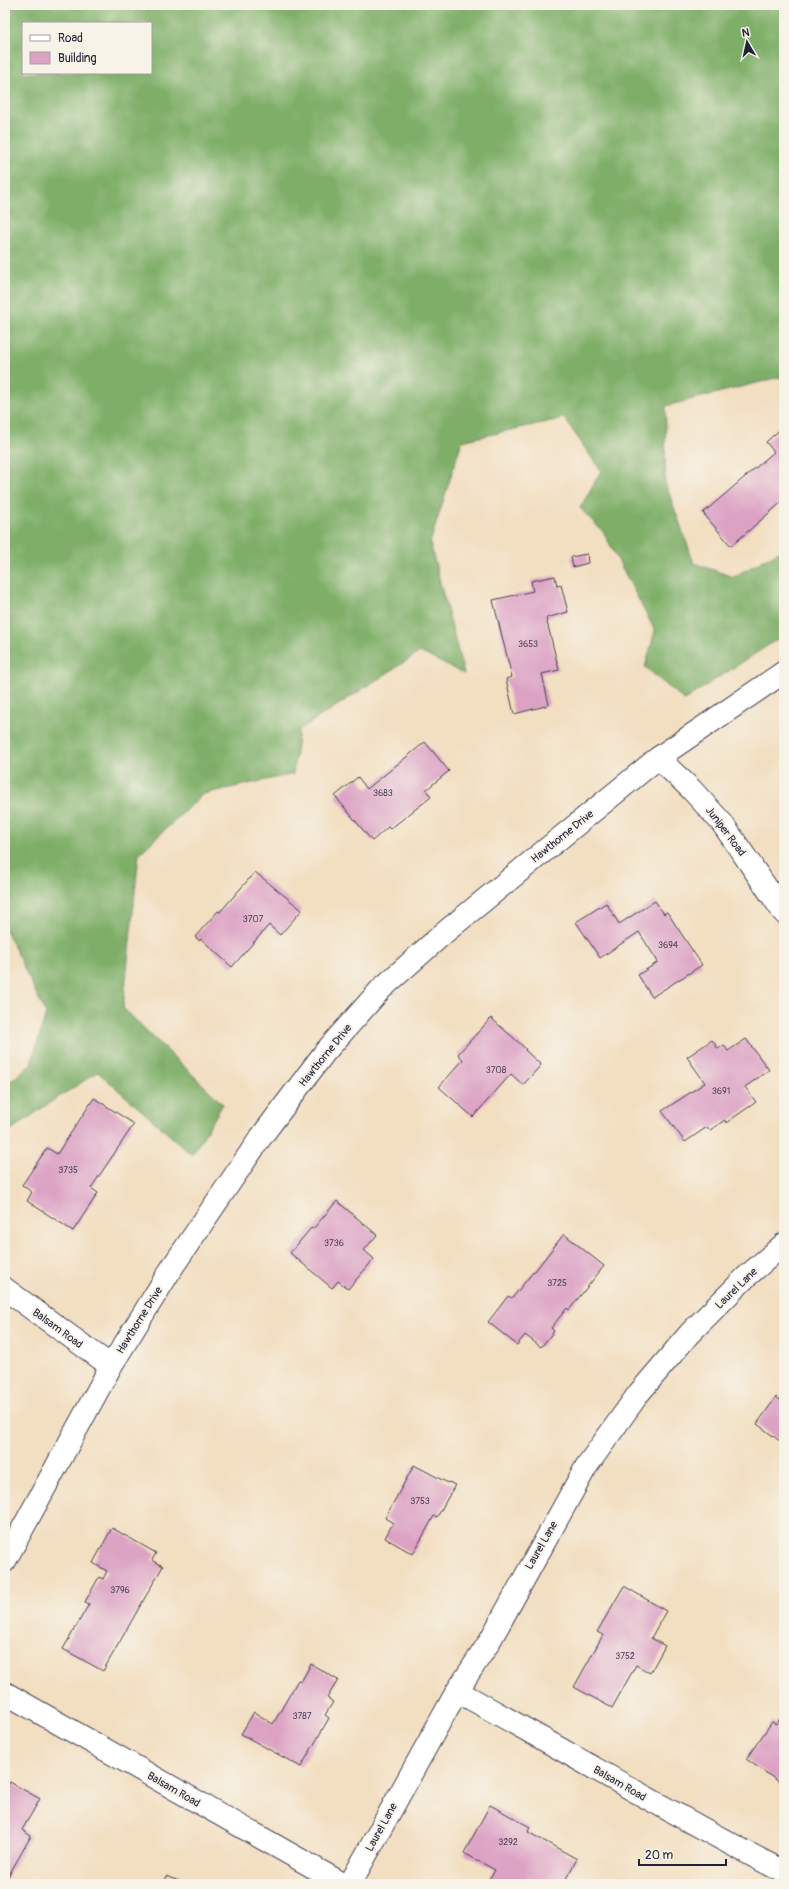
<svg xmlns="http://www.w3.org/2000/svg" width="789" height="1889" font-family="Pangolin,sans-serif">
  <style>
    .forest { fill: #7eae68; stroke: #506852; fill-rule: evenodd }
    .building { fill: #dca2c4 }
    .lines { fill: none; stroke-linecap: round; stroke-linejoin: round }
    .street-casing { stroke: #413e4f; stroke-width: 24 }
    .street { stroke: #fff; stroke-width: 22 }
    .labels { text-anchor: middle; stroke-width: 4; stroke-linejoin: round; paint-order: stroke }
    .number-label { font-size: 9px; fill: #50425d }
    .street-label { font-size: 11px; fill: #22223b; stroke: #f7f3e8 }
  </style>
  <rect width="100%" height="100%" fill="#f7f3e8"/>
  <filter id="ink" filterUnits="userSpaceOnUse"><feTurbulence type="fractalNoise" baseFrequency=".025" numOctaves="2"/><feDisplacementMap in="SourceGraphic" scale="8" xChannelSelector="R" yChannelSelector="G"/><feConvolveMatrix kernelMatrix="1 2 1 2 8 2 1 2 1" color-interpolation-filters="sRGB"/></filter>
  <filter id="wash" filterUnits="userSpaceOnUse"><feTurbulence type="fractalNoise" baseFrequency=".012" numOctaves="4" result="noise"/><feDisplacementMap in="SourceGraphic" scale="16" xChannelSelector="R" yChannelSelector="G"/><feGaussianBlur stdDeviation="0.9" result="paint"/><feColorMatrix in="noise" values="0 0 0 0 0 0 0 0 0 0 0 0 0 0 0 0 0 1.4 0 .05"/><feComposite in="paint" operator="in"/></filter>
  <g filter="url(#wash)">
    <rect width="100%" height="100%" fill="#f2dec0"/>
    <path class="forest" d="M5,5H784V376L666,406L665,482L694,563L733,577L784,549V635L684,700L645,667L655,631L604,533L580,508L601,471L564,418L462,441L430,543L464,674L420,652L299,730L293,774L203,794L139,854L123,1008L223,1104L192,1155L98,1072L51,1102L5,1134V1086L31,1064L46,1014L5,928ZM23,23H151V73H23Z"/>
    <g id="blocks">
      <path class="building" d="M784,426V500L731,546L703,513L774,452L766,442Z
        M587,554L588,563L573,567L571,557Z
        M555,576L557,586L561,585L568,612L546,618L559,670L542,674L549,705L514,714L506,679L512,677L493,600L533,591L531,581Z
        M425,742L449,771L426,790L431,797L390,829L388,827L372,841L335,796L358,777L367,789Z
        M255,872L302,910L280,935L269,925L232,967L201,939L200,941L195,937L218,911L220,912Z
        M655,901L664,914L667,912L702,965L652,997L638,975L658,962L639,932L600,958L576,922L606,903L619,924Z
        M491,1018L526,1049L525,1050L541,1065L523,1085L511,1074L473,1117L439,1087L463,1060L458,1054Z
        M746,1039L769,1070L745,1087L756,1102L726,1123L725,1120L710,1130L707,1127L685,1142L662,1111L705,1083L687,1057L712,1040L718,1049L724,1045L728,1051Z
        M94,1098L134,1124L91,1188L98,1193L73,1231L27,1201L32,1192L22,1185L47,1148L57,1154Z
        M337,1201L377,1235L364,1250L374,1259L348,1289L338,1281L332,1288L290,1253L311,1228L313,1229Z
        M564,1234L604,1266L569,1310L567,1308L551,1328L554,1331L541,1347L525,1335L517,1345L488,1322L508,1296L512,1298L534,1271H535Z
        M784,1394V1444L757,1424L776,1397L780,1400Z
        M414,1465L448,1483L449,1482L455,1485L437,1517L434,1516L413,1554L385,1538L393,1523L385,1518Z
        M112,1528L156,1553L152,1560L163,1566L103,1671L63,1649L89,1604L85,1602L99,1577L103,1579L107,1571L93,1563Z
        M624,1586L666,1611L651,1638L665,1646L650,1673L636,1665L612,1708L574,1687L603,1635L597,1632Z
        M311,1664L338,1680L327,1698L333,1702L325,1715L329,1718L301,1767L241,1734L254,1712L273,1724L298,1680L301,1682Z
        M784,1713V1782L782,1784L746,1759L772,1722L776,1724Z
        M10,1782L40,1799L22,1830L31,1836L5,1882V1790Z
        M490,1805L530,1827L528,1832L577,1859L563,1884H499L489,1879L495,1870L464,1853Z
        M167,1876L186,1884H163Z"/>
    </g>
  </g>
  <g filter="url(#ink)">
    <use href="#blocks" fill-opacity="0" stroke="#413e4f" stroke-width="1"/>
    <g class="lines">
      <g class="street-casing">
        <path id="street" d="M658,758L691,789L722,823L784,913
          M5,1289L111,1366
          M5,1561L111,1366L173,1266L261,1137L325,1052L381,989L444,933L658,758L784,672
          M457,1691C566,1751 673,1815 784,1872
          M5,1693L343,1884
          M350,1884L457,1691L488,1644L586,1467L639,1393L690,1333L746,1277L784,1244"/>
      </g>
      <use href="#street" class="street"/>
    </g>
  </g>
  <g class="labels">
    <g class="number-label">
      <text x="528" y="647">3653</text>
      <text x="383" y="796">3683</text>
      <text x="253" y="922">3707</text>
      <text x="668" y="948">3694</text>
      <text x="496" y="1073">3708</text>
      <text x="721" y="1094">3691</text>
      <text x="68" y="1173">3735</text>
      <text x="334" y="1246">3736</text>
      <text x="557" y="1286">3725</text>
      <text x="420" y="1504">3753</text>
      <text x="120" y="1593">3796</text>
      <text x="625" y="1659">3752</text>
      <text x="302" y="1719">3787</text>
      <text x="508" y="1845">3292</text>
    </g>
    <g class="street-label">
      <text transform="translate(726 831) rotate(53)" y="4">Juniper Road</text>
      <text transform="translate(562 836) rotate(-39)" y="4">Hawthorne Drive</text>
      <text transform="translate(325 1055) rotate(-51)" y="4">Hawthorne Drive</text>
      <text transform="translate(736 1288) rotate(-44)" y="4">Laurel Lane</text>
      <text transform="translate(139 1320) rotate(-58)" y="4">Hawthorne Drive</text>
      <text transform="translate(58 1328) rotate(36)" y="4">Balsam Road</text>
      <text transform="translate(541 1545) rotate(-60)" y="4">Laurel Lane</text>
      <text transform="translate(620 1783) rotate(30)" y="4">Balsam Road</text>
      <text transform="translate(174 1789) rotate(30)" y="4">Balsam Road</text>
      <text transform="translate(381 1827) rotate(-61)" y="4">Laurel Lane</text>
    </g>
  </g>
  <rect width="789" height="1889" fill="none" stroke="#f7f3e8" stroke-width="20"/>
  <rect x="22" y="22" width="130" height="52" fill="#f7f3e8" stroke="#a29fa3"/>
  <rect x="30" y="35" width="20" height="6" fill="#ffffff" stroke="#a29fa3"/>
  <text x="58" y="42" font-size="12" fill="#22223b">Road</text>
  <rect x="30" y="52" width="20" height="12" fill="#dca2c4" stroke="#a29fa3"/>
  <text x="58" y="62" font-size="12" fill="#22223b">Building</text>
  <g transform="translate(747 42) rotate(351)" stroke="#f7f3e8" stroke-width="3" paint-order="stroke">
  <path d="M0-3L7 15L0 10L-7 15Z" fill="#22223b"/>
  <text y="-6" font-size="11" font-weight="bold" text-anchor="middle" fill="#22223b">N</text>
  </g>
  <path d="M639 1859v6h87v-6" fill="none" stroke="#22223b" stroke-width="2"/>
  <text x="645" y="1859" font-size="12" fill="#22223b" stroke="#f7f3e8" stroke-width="3" paint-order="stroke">20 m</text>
</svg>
